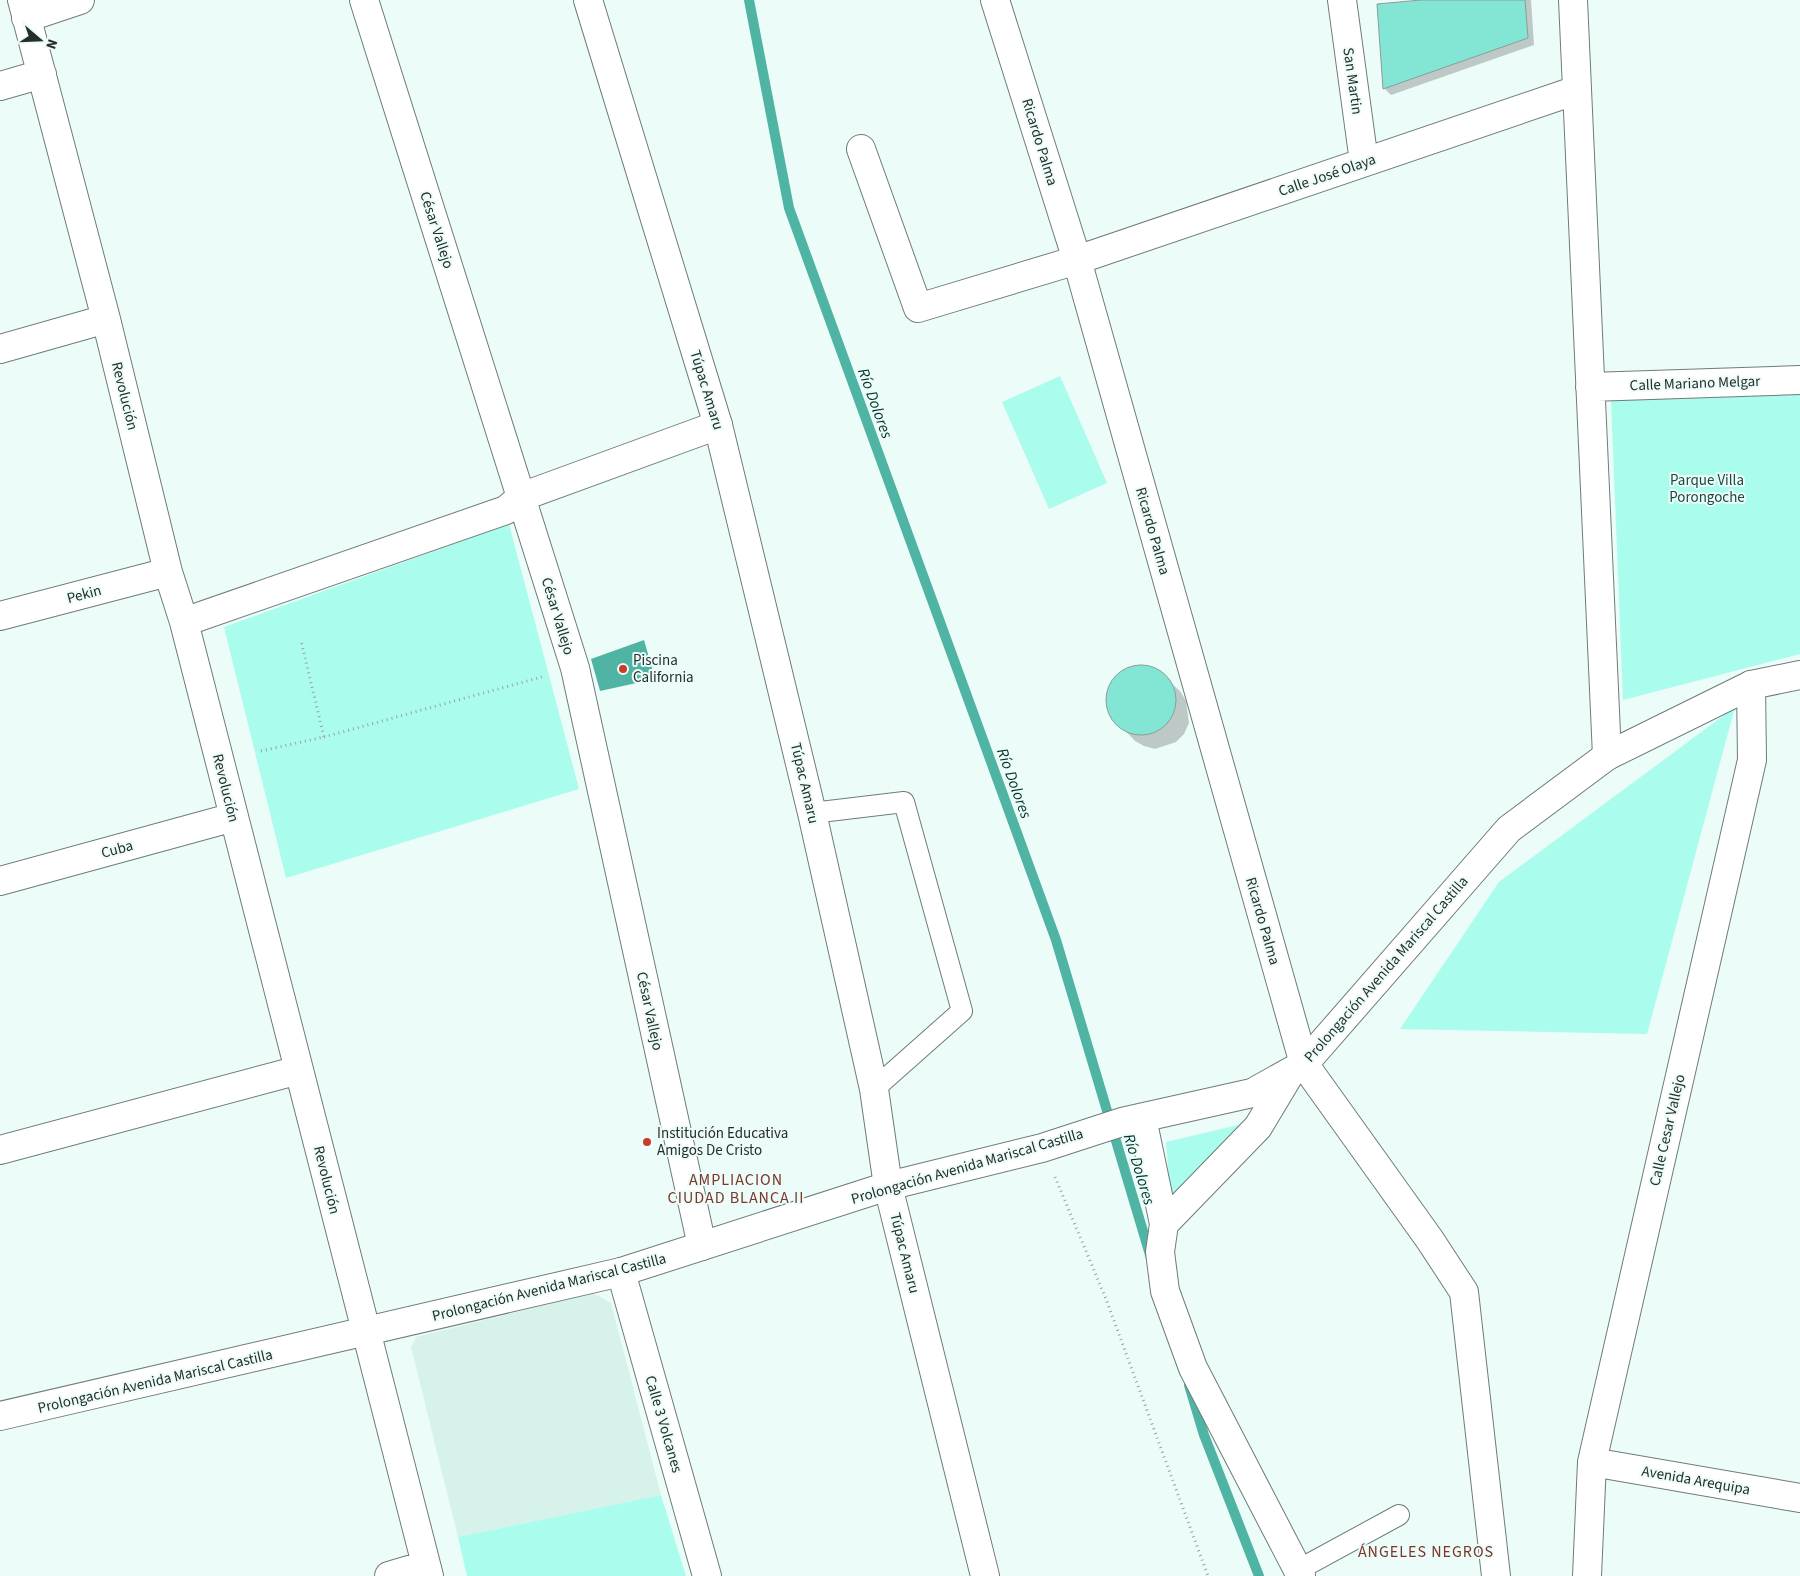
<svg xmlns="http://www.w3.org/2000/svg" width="1800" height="1576" font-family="'Source Sans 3',sans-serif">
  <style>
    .built { fill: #d7f1eb }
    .green { fill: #aafcec }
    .water { fill: #50b4a4 }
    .shadow { fill: #0003 }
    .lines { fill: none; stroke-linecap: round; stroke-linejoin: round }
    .stream { stroke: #50b4a4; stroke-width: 10 }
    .building { fill: #83e5d3; stroke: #8d9c98 }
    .service-casing { stroke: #6e7c79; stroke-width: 22 }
    .minor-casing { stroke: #6e7c79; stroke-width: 30 }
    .tertiary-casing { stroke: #6e7c79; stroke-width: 30 }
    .secondary-casing { stroke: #6e7c79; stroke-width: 30 }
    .path { stroke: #98a4a1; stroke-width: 3; stroke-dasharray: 1 4; stroke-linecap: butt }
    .service { stroke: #fff; stroke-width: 20 }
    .minor { stroke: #fff; stroke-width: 28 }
    .tertiary { stroke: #fff; stroke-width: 28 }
    .secondary { stroke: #fff; stroke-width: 28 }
    .poi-dot { fill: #c93c2a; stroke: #ecfcf8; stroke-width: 2 }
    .labels { text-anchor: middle; stroke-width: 4; stroke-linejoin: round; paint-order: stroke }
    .street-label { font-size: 15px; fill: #272d2c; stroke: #ecfcf8 }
    .park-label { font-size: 15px; fill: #1c4841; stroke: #ecfcf8 }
    .poi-label { font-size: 15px; fill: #272d2c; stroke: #ecfcf8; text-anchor: start }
    .water-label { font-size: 16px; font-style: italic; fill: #00322b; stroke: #ecfcf8 }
    .neighbourhood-label { font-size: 16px; letter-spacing: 1px; fill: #7b352a; stroke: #ecfcf8 }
  </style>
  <rect width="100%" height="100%" fill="#ecfcf8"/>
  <path class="built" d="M593,1293L611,1303L661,1495L458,1537L411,1347L416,1337Z"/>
  <path class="green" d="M1060,376L1107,483L1049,509L1002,402Z
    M1800,390V654L1623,700L1611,400Z
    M509,524L579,789L286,878L224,627Z
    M1735,707L1647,1034L1400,1029L1499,882Z
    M1251,1122L1181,1196L1170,1191L1166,1142Z
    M661,1495L686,1576H467L458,1537Z"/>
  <path class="water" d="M644,640L655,679L600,691L591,659Z"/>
  <path class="shadow" d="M1436,0H1531L1534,45L1391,95L1384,88Z
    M1135,667H1146L1156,670L1180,691L1186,701L1189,723L1184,734L1176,742L1155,749L1144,746L1135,741L1113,718L1108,697L1110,686L1116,677Z"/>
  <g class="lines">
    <path class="stream" d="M749,0L789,208L1056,940L1151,1258
      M1189,1385L1204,1435L1259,1576"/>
  </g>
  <path class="building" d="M1421,0H1525L1528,38L1383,89L1377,4Z
    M1106 700a35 35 0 1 1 70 0a35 35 0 1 1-70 0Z"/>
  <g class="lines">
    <g class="service-casing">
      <path id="service" d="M812,813L904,802L962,1011L874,1089
        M1298,1570L1399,1515"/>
    </g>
    <g class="minor-casing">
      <path id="minor" d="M22,0L106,319L168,572L184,622L429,1576
        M364,0L575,668L702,1246
        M995,0L1077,260L1304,1064L1430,1240L1464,1292L1496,1576
        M1342,0L1364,162
        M1573,0L1607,756
        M26,18L80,0
        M0,86L42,74
        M861,149L918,308L1077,260L1577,90
        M0,349L106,319
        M1590,387L1800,380
        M0,616L168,572
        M184,622L506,510L521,497L718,425
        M0,881L234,817
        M1142,1118L1164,1224L1160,1252L1165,1291L1193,1368L1301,1576
        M0,1150L299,1070
        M1164,1224L1258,1127L1291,1072
        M621,1272L707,1576
        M1592,1462L1800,1498
        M389,1576L426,1565
        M1587,1576L1592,1462L1752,760L1751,685"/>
    </g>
    <g class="tertiary-casing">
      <path id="tertiary" d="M0,1416L621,1272L888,1186"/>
    </g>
    <g class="secondary-casing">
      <path id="secondary" d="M588,0L718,425L812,813L874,1089L888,1186L985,1576
        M888,1186L1042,1148L1122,1122L1252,1093L1304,1064L1509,829L1607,756L1751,685L1800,675"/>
    </g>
    <path class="path" d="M324,737L545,676
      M261,751L324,737L301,641
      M1055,1177L1106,1299L1208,1576"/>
    <use href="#service" class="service"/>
    <use href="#minor" class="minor"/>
    <use href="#tertiary" class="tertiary"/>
    <use href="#secondary" class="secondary"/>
  </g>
  <g class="poi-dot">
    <circle cx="623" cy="669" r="5"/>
    <circle cx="647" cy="1142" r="5"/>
  </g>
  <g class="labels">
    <g class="street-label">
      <text transform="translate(1353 81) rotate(82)" y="5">San Martin</text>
      <text transform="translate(1040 142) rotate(73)" y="5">Ricardo Palma</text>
      <text transform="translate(1327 175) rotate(-19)" y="5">Calle José Olaya</text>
      <text transform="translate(437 230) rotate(72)" y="5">César Vallejo</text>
      <text transform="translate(1695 383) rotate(-2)" y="5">Calle Mariano Melgar</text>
      <text transform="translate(707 390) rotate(73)" y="5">Túpac Amaru</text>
      <text transform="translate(125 396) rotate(76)" y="5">Revolución</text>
      <text transform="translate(1153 531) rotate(74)" y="5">Ricardo Palma</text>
      <text transform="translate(84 594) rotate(-15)" y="5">Pekin</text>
      <text transform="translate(558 616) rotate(73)" y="5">César Vallejo</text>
      <text transform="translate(805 783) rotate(77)" y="5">Túpac Amaru</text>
      <text transform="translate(226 788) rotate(76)" y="5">Revolución</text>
      <text transform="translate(117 849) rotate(-15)" y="5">Cuba</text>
      <text transform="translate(1263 921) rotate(74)" y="5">Ricardo Palma</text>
      <text transform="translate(1386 969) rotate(-49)" y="5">Prolongación Avenida Mariscal Castilla</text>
      <text transform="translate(650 1011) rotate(78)" y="5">César Vallejo</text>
      <text transform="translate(1667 1130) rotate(-77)" y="5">Calle Cesar Vallejo</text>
      <text transform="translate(967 1166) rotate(-16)" y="5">Prolongación Avenida Mariscal Castilla</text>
      <text transform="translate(327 1180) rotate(76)" y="5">Revolución</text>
      <text transform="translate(905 1253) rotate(76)" y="5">Túpac Amaru</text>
      <text transform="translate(549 1287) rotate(-14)" y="5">Prolongación Avenida Mariscal Castilla</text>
      <text transform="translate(155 1381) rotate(-13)" y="5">Prolongación Avenida Mariscal Castilla</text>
      <text transform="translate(664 1424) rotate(74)" y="5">Calle 3 Volcanes</text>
      <text transform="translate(1696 1480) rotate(10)" y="5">Avenida Arequipa</text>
    </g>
    <g class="park-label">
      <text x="1707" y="485">Parque Villa<tspan x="1707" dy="17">Porongoche</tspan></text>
    </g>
    <g class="poi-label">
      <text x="633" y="665">Piscina<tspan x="633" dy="17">California</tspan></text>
      <text x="657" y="1138">Institución Educativa<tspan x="657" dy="17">Amigos De Cristo</tspan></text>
    </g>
    <g class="water-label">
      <text transform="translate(876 403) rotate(70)" y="6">Río Dolores</text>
      <text transform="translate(1015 783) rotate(70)" y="6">Río Dolores</text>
      <text transform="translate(1140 1169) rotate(73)" y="6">Río Dolores</text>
    </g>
    <g class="neighbourhood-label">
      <text x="736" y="1185">AMPLIACION<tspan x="736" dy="18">CIUDAD BLANCA II</tspan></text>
      <text x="1426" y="1557">ÁNGELES NEGROS</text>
    </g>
  </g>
  <g transform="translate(40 40) rotate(109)" stroke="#ecfcf8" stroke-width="4" paint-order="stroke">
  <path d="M0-4L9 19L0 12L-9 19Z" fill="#272d2c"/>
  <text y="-8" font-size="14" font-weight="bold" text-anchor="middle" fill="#272d2c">N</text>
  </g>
</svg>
